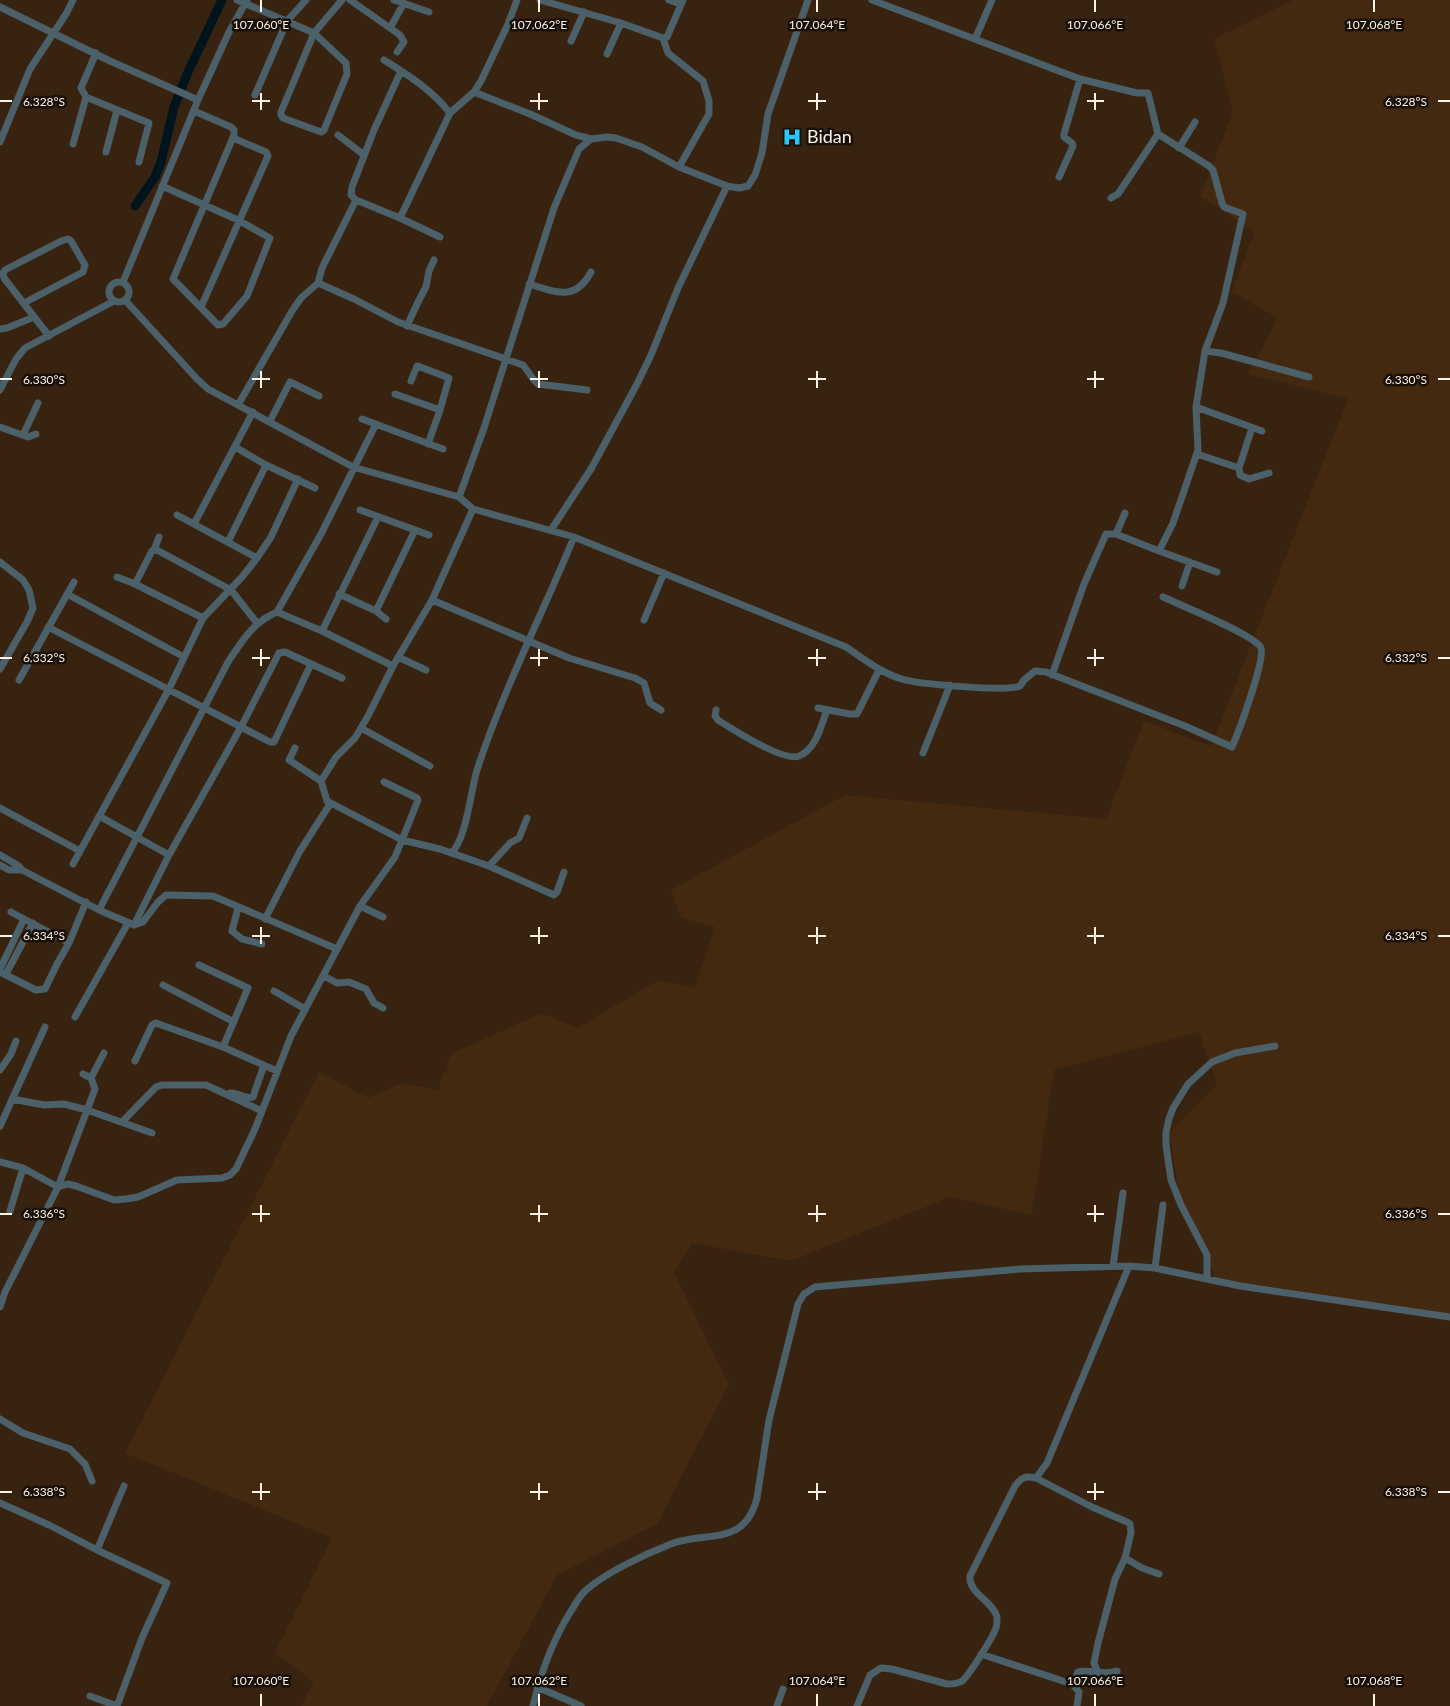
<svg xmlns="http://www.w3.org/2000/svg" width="1450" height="1706" font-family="Lato,sans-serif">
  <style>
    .built { fill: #432910 }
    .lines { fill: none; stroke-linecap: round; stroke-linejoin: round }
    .canal { stroke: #00141e; stroke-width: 9 }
    .street { stroke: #4b6069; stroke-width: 7 }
    .ticks { fill: none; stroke: #fdf2e8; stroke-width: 2 }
    .labels { text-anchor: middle; stroke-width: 5; stroke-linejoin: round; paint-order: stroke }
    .poi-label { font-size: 18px; fill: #fdf2e8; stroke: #180f07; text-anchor: start }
    .ticks-label { font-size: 12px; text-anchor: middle; fill: #fdf2e8; stroke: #180f07; stroke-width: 5; stroke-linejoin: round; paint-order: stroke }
  </style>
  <rect width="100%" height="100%" fill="#372310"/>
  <path class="built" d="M1293,0H1450V1318L1217,1281L1180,1197L1169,1133L1217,1084L1199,1032L1054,1070L1032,1215L950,1197L790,1261L692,1243L674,1273L729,1384L657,1524L557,1575L487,1706H301L314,1682L275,1653L332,1538L125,1453L319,1072L369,1098L401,1083L438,1090L451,1054L542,1013L577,1028L659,980L695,988L715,927L681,918L671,890L845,795L1106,819L1144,721L1211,746L1348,399L1248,374L1278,318L1232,292L1254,232L1200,196L1233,112L1214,39Z"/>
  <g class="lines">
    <path class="canal" d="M135,206L155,177L161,162L174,107L188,72L222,0"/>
    <path class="street" d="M237,0L314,33L346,63L347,74L324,130L321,132L283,118L281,115V112L314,33L342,0
      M350,0L400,35L404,42L397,52
      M394,0L429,12
      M540,0L621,23L663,38L667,37L683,0
      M669,0L680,4
      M872,0L1080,79L1137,93H1148L1158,134L1209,166L1213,170L1222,203L1224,207L1243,214L1223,303L1205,351L1196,407L1198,450L1173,523L1159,551L1116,534H1106L1084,584L1052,675
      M0,7L110,61L198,100
      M390,28L404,3
      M663,38L668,53L703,81L709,101V114L679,167
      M975,39L992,0
      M571,41L584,12
      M607,54L621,23
      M384,60C408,75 432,90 450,113
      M474,92L530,114L576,135L591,139
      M255,95L287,21L306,0
      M86,97L149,123L139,162
      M338,135L364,155
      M0,142L30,69L66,14L73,0
      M73,144L86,97L81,88L96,53
      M1179,148L1195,122
      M106,152L117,110
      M1059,177L1073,146L1072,143L1064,137V134L1080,79
      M162,186L238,220L270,238L247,296L223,324L218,325L216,323L173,279L234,135V130L231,127L194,111
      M1111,198L1118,194L1158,134
      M356,200L400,218L450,113L474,92L481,81L508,24L517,0
      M400,218L440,237
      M109 292a10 10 0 1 1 20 0a10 10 0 1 1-20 0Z
      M123,282L198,100L229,32L247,0
      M318,283L354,299L398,322L523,365L534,380L538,384L587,390
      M529,284C556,292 575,302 591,272
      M125,300L197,379L208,389L353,467L459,497L473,509L574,537L846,647C864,659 881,673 902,679C917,684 1008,692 1020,686L1024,680L1035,671L1046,672L1185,726L1232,747C1239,731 1265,661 1261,648C1257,636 1178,604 1163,597
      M24,303L83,272L85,265L71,241L68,239L61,241L5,270L3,273L4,278L49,336
      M201,307L268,156L266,152L233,138
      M407,326L418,302L426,287L429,271L434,260
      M0,329L7,328L34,317
      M1205,351L1221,353L1309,377
      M411,381L417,366H418L449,378L440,410L428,444
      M0,390L16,359L25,348L114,301
      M395,394L440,410
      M238,405L292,311L301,298L318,283L322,268L356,200L351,195L352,187L374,130L401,71
      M1196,407L1262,431
      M362,419L443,449
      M270,421L290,382L319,396
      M0,427L28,437L36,434
      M1252,428L1239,468L1240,475L1249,479L1269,473
      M23,435L38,403
      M235,447L266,465L315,488
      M1197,454L1239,468
      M459,497L484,428L554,208L579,149L591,139L607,137L616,138L642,147L679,167L727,186L739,188L748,186L755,175L762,153L768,114L808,0
      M360,510L429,535
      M194,524L253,412
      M551,530L591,469L637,384L651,355L678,288L727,186
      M1116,534L1125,513
      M228,542L266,465
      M154,550L159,537
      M1159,551L1217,572
      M257,558L271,537L298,479
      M0,562L23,580L29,590L33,608L27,622L0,669
      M117,577L135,584L203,618
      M135,584L152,551L157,550L231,590L257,623
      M1182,586L1190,562
      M67,594L184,657
      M339,594L376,611L386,619
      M432,600L569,658L635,678L644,683L650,703L661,710
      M376,611L415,530
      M277,612L322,631L393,666
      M644,620L664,573
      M48,627L270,742H274L276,738L311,664
      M322,631L378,517
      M398,657L426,670
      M19,680L74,582
      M818,708L850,714H857L879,670
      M716,710L715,716L718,720C732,729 783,762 799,756C816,749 821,726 827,710
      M361,728L430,766
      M295,748L289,760L321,781
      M923,753L950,685
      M384,782L417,798L418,800L402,840L440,849L489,866L554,895L557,892L564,872
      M0,808L80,851
      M99,816L169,855
      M451,853C466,842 471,789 477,770C503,690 542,615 574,537
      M0,855L19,866L22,870L99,910L134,925
      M73,864L169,689L203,618L242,577L257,558L177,515
      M0,865L9,870H22
      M489,866L510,843L519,838L527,818
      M360,906L383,917
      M238,908L232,931L242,939L262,944
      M99,910L228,662C242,641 253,622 277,612L321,534L376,424
      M11,912L69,943
      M265,919L300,851L330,804
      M134,925L169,855L241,727L279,653L285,652L342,678
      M134,925L143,922L158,902L166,895L213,896L337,949
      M199,965L248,988L223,1047
      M0,969L24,919
      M0,972L36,990L45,989L57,964L69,943L86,902
      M6,974L33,923
      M324,976L337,983L349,982L366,989L374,1003L383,1008
      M163,985L234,1022
      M274,991L305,1009
      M75,1017L128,923
      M135,1061L152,1025L156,1023L223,1047L277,1071
      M0,1070L11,1054L16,1041
      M91,1078L104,1053
      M229,1095L230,1093C238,1092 245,1100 253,1097L264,1065
      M12,1099L44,1105L64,1104L87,1110L152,1133
      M122,1122L156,1087L162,1085H206L262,1111
      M0,1126L45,1027
      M0,1162L23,1168L58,1187L68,1184L76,1186L114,1200L126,1199L138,1197L177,1180L222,1178L230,1175L236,1169L255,1129L291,1036L360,906L395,857L402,840L327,801L321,781L336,757L355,738L368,716L393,666L432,600L473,509
      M10,1211L23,1168
      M1113,1266L1123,1193
      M1155,1268L1163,1205
      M1207,1279V1255L1181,1205L1171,1180L1166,1145V1132L1169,1119L1173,1108L1188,1084L1212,1062L1235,1053L1275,1046
      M0,1307L5,1292L58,1187L95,1089L91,1078L83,1074
      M0,1419L23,1433L70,1449L85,1464L92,1481
      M1036,1478L1092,1507L1127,1522L1130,1524L1131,1533L1125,1558L1142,1568L1159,1574
      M0,1503L49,1525L97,1550L167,1583L142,1638L117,1706
      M97,1550L124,1486
      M981,1654L1072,1684L1079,1692L1077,1706
      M1098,1673L1094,1663L1098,1643L1115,1579L1125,1558
      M1072,1684L1078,1672C1092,1669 1104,1676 1117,1671
      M537,1687L581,1706
      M90,1696L117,1706
      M533,1706C541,1672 552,1641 571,1611C575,1605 579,1597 584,1592C603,1574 645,1554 671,1544C707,1530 744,1548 757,1498L769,1420L798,1304L804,1294L815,1287L1020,1269L1129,1266L1155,1268L1240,1286L1450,1317
      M777,1706L783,1689
      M857,1706L870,1675L881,1668L892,1669L947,1684C952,1684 958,1684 962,1681C968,1677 993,1637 996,1628C997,1625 997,1620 997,1617C993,1601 968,1593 970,1576L1015,1486C1021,1478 1025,1475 1036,1478L1047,1463L1129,1266"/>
  </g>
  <path class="ticks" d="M261,0V12M539,0V12M817,0V12M1095,0V12M1374,0V12M261,93V110M539,93V110M817,93V110M1095,93V110M0,101H12M252,101H270M530,101H548M808,101H826M1087,101H1104M1438,101H1450M261,371V388M539,371V388M817,371V388M1095,371V388M0,379H12M252,379H270M530,379H548M808,379H826M1087,379H1104M1438,379H1450M261,649V666M539,649V666M817,649V666M1095,649V666M0,658H12M252,658H270M530,658H548M808,658H826M1087,658H1104M1438,658H1450M261,927V944M539,927V944M817,927V944M1095,927V944M0,936H12M252,936H270M530,936H548M808,936H826M1087,936H1104M1438,936H1450M261,1205V1222M539,1205V1222M817,1205V1222M1095,1205V1222M0,1214H12M252,1214H270M530,1214H548M808,1214H826M1087,1214H1104M1438,1214H1450M261,1483V1500M539,1483V1500M817,1483V1500M1095,1483V1500M0,1492H12M252,1492H270M530,1492H548M808,1492H826M1087,1492H1104M1438,1492H1450M261,1694V1706M539,1694V1706M817,1694V1706M1095,1694V1706M1374,1694V1706"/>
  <defs>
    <g id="hospital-bare" transform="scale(1.5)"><path d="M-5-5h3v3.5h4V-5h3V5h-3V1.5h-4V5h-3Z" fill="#24c9fe" stroke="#180f07" stroke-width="2.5" paint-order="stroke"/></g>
  </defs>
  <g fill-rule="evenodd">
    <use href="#hospital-bare" x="792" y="137"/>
  </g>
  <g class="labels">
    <g class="poi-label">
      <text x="807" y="143">Bidan</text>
    </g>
  </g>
  <g class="ticks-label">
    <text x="261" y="29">107.060°E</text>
    <text x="539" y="29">107.062°E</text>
    <text x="817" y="29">107.064°E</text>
    <text x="1095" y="29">107.066°E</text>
    <text x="1374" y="29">107.068°E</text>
    <text x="44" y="106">6.328°S</text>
    <text x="1406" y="106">6.328°S</text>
    <text x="44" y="384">6.330°S</text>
    <text x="1406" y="384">6.330°S</text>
    <text x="44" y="662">6.332°S</text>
    <text x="1406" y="662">6.332°S</text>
    <text x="44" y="940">6.334°S</text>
    <text x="1406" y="940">6.334°S</text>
    <text x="44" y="1218">6.336°S</text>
    <text x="1406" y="1218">6.336°S</text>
    <text x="44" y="1496">6.338°S</text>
    <text x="1406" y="1496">6.338°S</text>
    <text x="261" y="1685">107.060°E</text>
    <text x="539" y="1685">107.062°E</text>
    <text x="817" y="1685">107.064°E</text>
    <text x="1095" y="1685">107.066°E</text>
    <text x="1374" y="1685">107.068°E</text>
  </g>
</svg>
